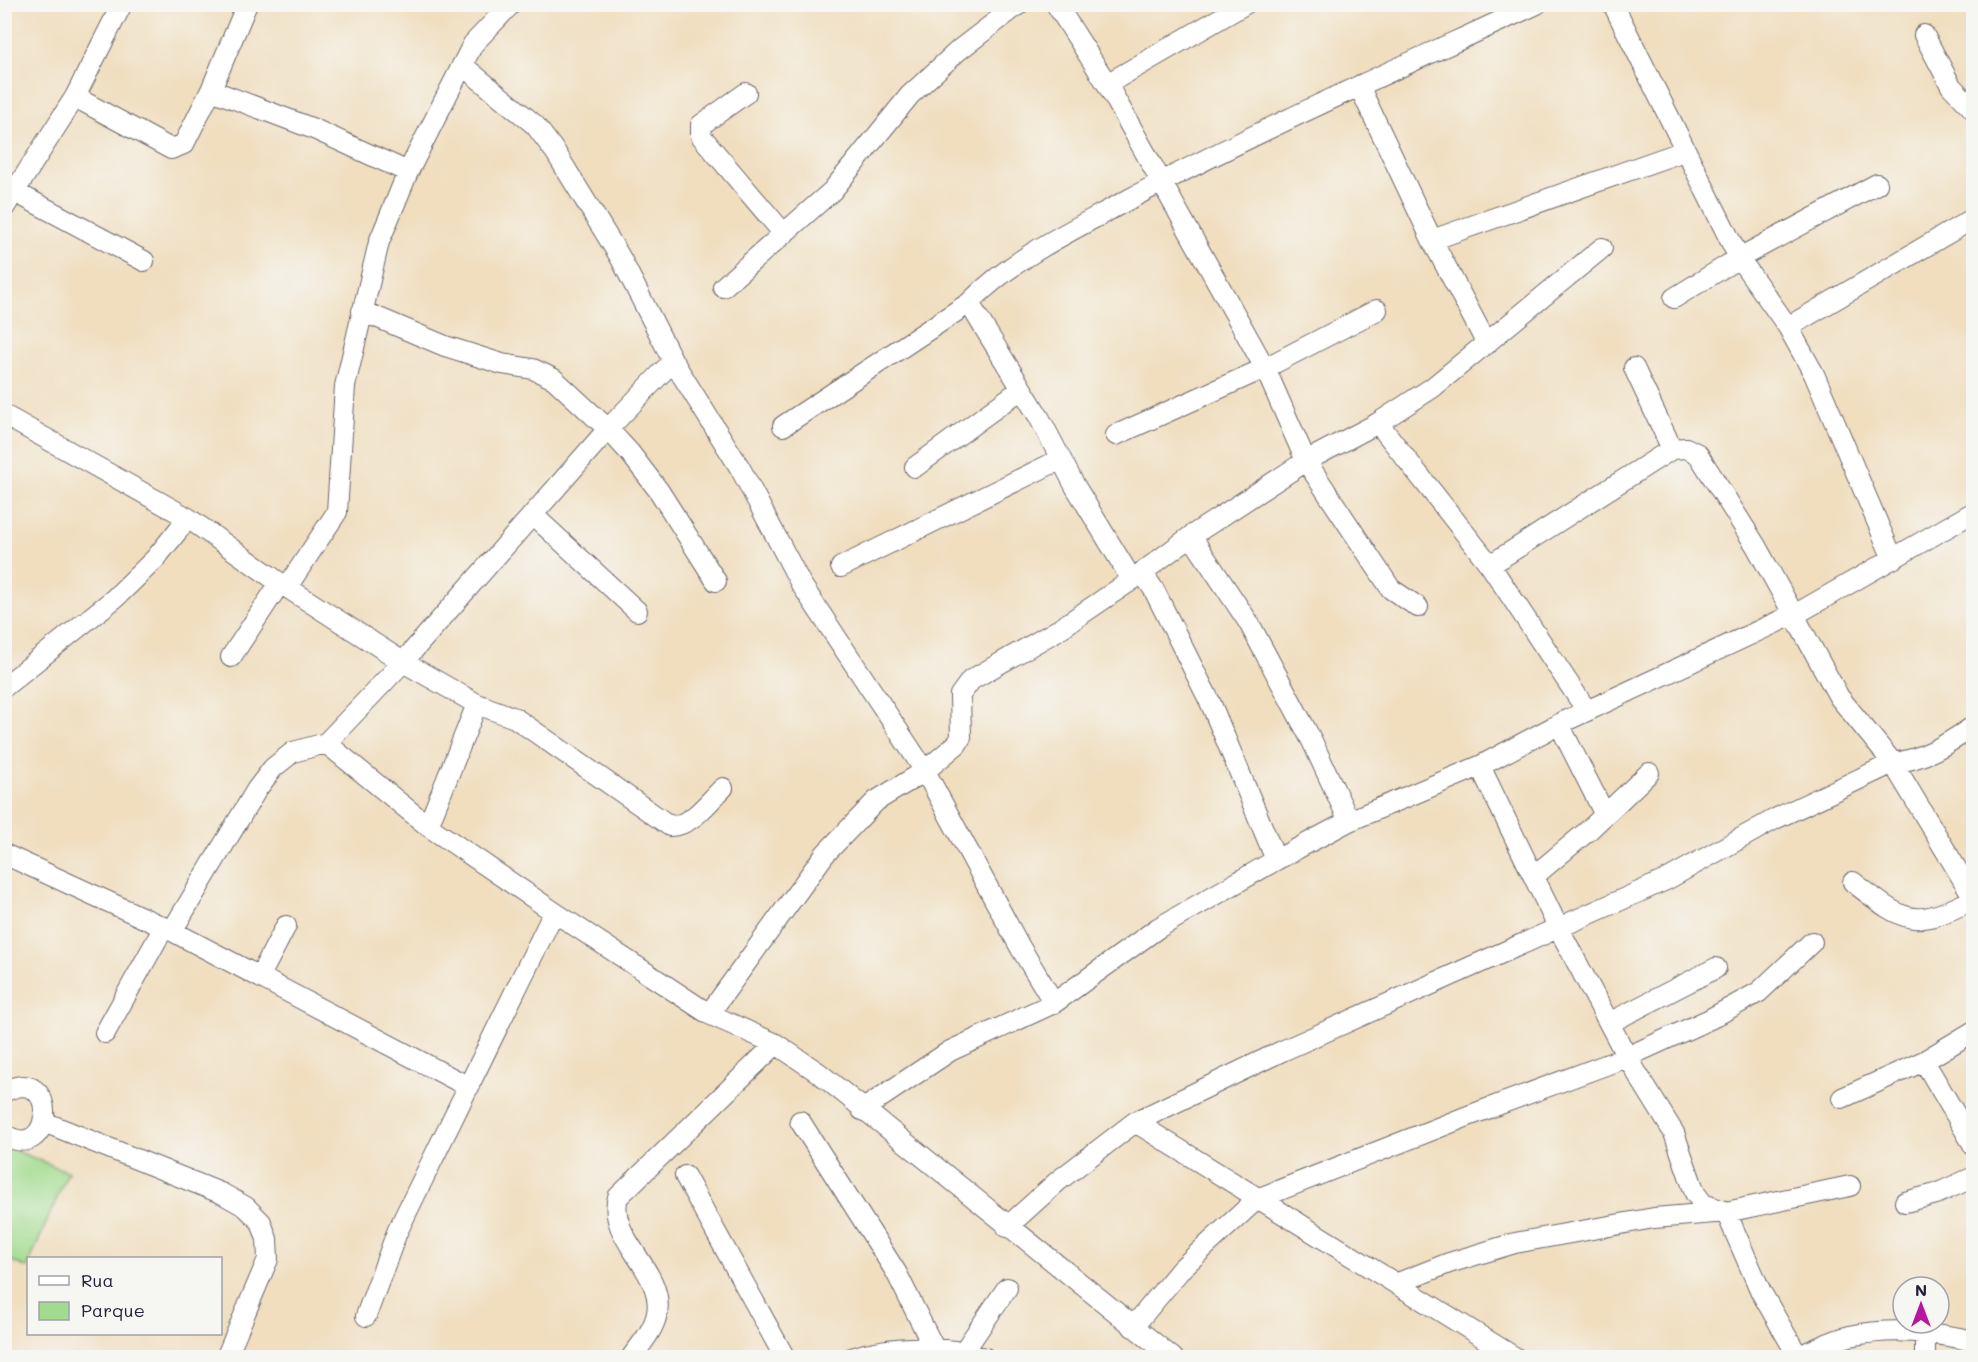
<svg xmlns="http://www.w3.org/2000/svg" width="1978" height="1362" font-family="Mali,sans-serif">
  <style>
    .green { fill: #a1db8e; stroke: #627e64; stroke-width: 1.5 }
    .lines { fill: none; stroke-linecap: round; stroke-linejoin: round }
    .street-casing { stroke: #6a6469; stroke-width: 22 }
    .street { stroke: #fff; stroke-width: 20 }
  </style>
  <rect width="100%" height="100%" fill="#f6f6f2"/>
  <filter id="ink" filterUnits="userSpaceOnUse"><feTurbulence type="fractalNoise" baseFrequency=".0167" numOctaves="2"/><feDisplacementMap in="SourceGraphic" scale="12" xChannelSelector="R" yChannelSelector="G"/><feConvolveMatrix kernelMatrix="1 2 1 2 8 2 1 2 1" color-interpolation-filters="sRGB"/></filter>
  <filter id="wash" filterUnits="userSpaceOnUse"><feTurbulence type="fractalNoise" baseFrequency=".008" numOctaves="4" result="noise"/><feDisplacementMap in="SourceGraphic" scale="24" xChannelSelector="R" yChannelSelector="G"/><feGaussianBlur stdDeviation="1.35" result="paint"/><feColorMatrix in="noise" values="0 0 0 0 0 0 0 0 0 0 0 0 0 0 0 0 0 1.4 0 .05"/><feComposite in="paint" operator="in"/></filter>
  <g filter="url(#wash)">
    <rect width="100%" height="100%" fill="#f0debf"/>
    <path class="green" d="M4,1146L68,1172L27,1268L5,1258Z"/>
  </g>
  <g filter="url(#ink)">
    <g class="lines">
      <g class="street-casing">
        <path id="street" d="M247,4L211,90L314,129L408,172
          M1056,4L1107,84L1265,368L1306,461L1391,589L1418,607
          M1613,4L1739,258L1788,327L1814,374L1893,559
          M1924,35L1951,86L1974,110
          M462,65L535,125L556,153L620,257L673,361L740,468L801,584L925,771L1020,947L1054,1003
          M1107,84L1245,4
          M1359,86L1432,240L1487,344
          M746,93L701,125V136L784,234
          M75,97L171,149L184,144L211,90
          M15,192L144,261
          M4,208L75,97L122,4
          M1432,240L1684,151
          M723,287L832,191L910,95L959,50L1019,4
          M1674,298L1739,258L1877,184
          M969,303L1039,417L1075,486L1132,580
          M362,311L445,346L502,364L533,369L554,379L608,429L630,453L659,491L716,581
          M1788,327L1974,218
          M1634,368L1672,449
          M4,415L188,518L280,583L403,662L477,704L515,718L670,826C691,827 709,801 723,788
          M1378,423L1490,565L1587,711
          M783,426L969,303C1013,258 1069,232 1124,202C1258,130 1399,68 1537,4
          M1116,435L1265,368L1377,310
          M915,467L1020,390
          M533,515L637,611
          M1191,536L1249,623L1312,741L1349,821
          M1490,565L1672,449L1686,448L1698,454L1756,546L1839,697L1893,763L1974,898
          M841,567L1061,459
          M1142,572L1154,590L1211,704L1276,860
          M287,587L337,512L345,386L379,242L408,172L473,44L511,4
          M231,657L280,583
          M4,687L115,598L155,559L188,518
          M1559,724L1604,813
          M326,743L428,826L554,912L709,1014L776,1044L819,1073L1173,1358
          M1480,766L1558,927L1627,1057L1674,1133L1695,1193L1703,1204L1726,1212L1761,1292L1799,1358
          M428,826L477,704
          M4,854L172,931L469,1087
          M1534,876L1589,830L1649,773
          M1853,882C1906,923 1912,930 1974,899
          M172,931L257,789L273,768L293,752L326,743L403,662L608,429L673,361
          M260,976L286,926
          M709,1014L825,854L876,801L925,771L957,744L961,737L960,695L971,680L1058,630L1132,580L1191,536L1306,461L1378,423L1432,388L1602,248
          M1609,1023L1716,968
          M105,1033L164,927
          M1924,1061L1974,1146
          M4,1092C60,1061 55,1167 4,1134
          M1842,1098L1924,1061L1974,1031
          M862,1110L950,1051L1054,1003L1158,928L1276,860L1349,821L1480,766L1559,724L1803,610L1974,512
          M800,1121L896,1272L934,1348
          M44,1122L223,1194L246,1207L261,1222L267,1239L268,1259L226,1358
          M1135,1122L1516,1358
          M685,1176L785,1358
          M1905,1202L1936,1194L1974,1177
          M1007,1227L1058,1181L1135,1122L1282,1051L1668,879L1775,819L1893,763C1925,759 1947,744 1974,726
          M1398,1283L1449,1263L1515,1243L1654,1218L1726,1212L1850,1186
          M366,1316L397,1232L554,912
          M1133,1327L1182,1268L1257,1199L1468,1116L1627,1057L1710,1019L1759,992L1812,942
          M964,1351L1007,1288
          M1798,1356C1815,1350 1832,1340 1850,1336C1893,1327 1932,1332 1974,1341
          M631,1358C641,1344 654,1330 657,1313C665,1271 606,1238 618,1197L776,1044
          M852,1358C895,1344 942,1345 985,1358
          M1925,1358V1331"/>
      </g>
      <use href="#street" class="street"/>
    </g>
  </g>
  <rect width="1978" height="1362" fill="none" stroke="#f6f6f2" stroke-width="24"/>
  <rect x="27" y="1257" width="195" height="78" fill="#f6f6f2" stroke="#a1a1a9" stroke-width="1.5"/>
  <rect x="39" y="1276" width="30" height="9" fill="#ffffff" stroke="#a1a1a9" stroke-width="1.5"/>
  <text x="81" y="1287" font-size="18" fill="#22223b">Rua</text>
  <rect x="39" y="1302" width="30" height="18" fill="#a1db8e" stroke="#a1a1a9" stroke-width="1.5"/>
  <text x="81" y="1317" font-size="18" fill="#22223b">Parque</text>
  <g transform="translate(1921 1305)"><circle r="28" fill="#f6f6f2" stroke="#a1a1a9" stroke-width="1.5"/>
  <path d="M0-4.5L10 22L0 15L-10 22Z" fill="#b5179e"/>
  <text y="-9" font-size="16" font-weight="bold" text-anchor="middle" fill="#22223b">N</text>
  </g>
</svg>
